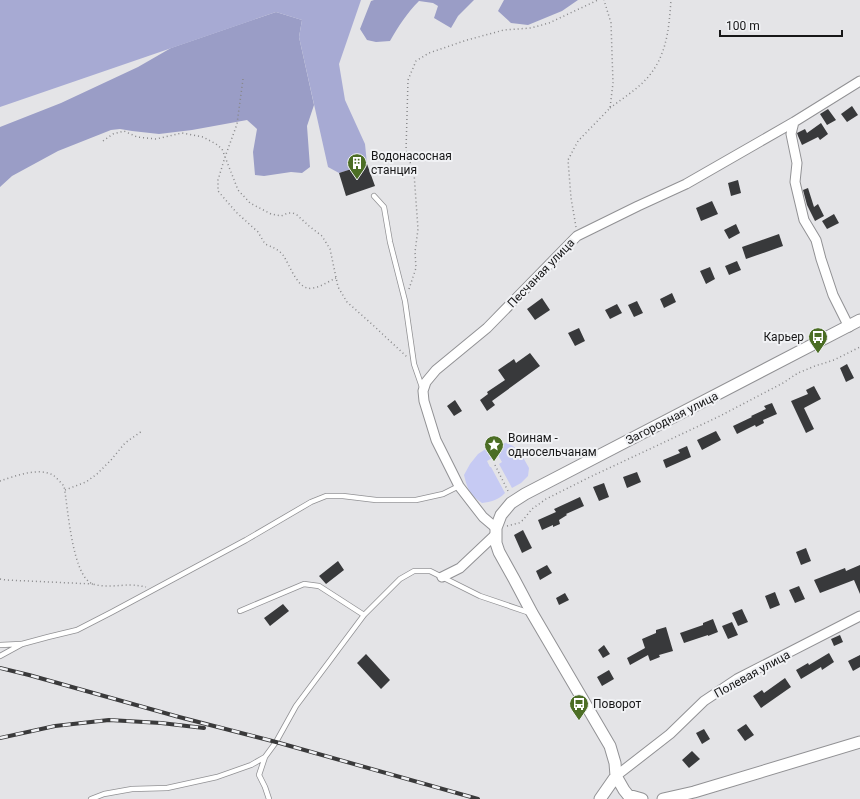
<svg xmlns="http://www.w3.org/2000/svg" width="860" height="799" font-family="Roboto,sans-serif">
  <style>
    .green { fill: #c6caf3 }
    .forest { fill: #9a9dc6 }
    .water { fill: #a7aad3 }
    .building { fill: #38393b }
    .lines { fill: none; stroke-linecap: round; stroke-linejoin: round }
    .service-casing { stroke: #919194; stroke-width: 6 }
    .minor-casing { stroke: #919194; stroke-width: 11 }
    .tertiary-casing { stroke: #919194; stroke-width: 13 }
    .path { stroke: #88888a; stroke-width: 1.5; stroke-dasharray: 1 3; stroke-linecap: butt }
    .service { stroke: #fff; stroke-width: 4.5 }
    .minor { stroke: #fff; stroke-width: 9 }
    .tertiary { stroke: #fff; stroke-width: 11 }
    .rail-casing { stroke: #3a3a3b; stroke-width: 4 }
    .rail { stroke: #f1f2f5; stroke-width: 2.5; stroke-dasharray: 8; stroke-linecap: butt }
    .labels { text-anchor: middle; stroke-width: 4; stroke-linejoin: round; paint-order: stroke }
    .poi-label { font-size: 12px; fill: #171718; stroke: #f1f2f5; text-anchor: start }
    .street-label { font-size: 12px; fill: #171718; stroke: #f1f2f5 }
  </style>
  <rect width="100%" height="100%" fill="#e4e4e7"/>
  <path class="green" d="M506,443L513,446L520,452L529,468L528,476L521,483L512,488L499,464L502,462L498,455L487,461L490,467H491L505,493C498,500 491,502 482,503C469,494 468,490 464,475L470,464L478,454L492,445Z"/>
  <path class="forest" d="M374,0H474L458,16L451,28L434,18L438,6L433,3L419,1C407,13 398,27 390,41L376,42L367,40L360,29L371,1Z
    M504,0H578L562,11L528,25L511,23L498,11Z
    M276,12L302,20L299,37L314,105L307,126L310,167L302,173L291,172L264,176L255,175L253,152L257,129L247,120L192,130L159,134L132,131L120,129L111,130L58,151L12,176L0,187V127L61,103L138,67L171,48Z"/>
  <path class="water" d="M0,0H361L339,64L345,100L365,144L367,164L339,173L328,167L299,37L302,20L276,12L0,107Z"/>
  <path class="building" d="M852,106L858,115L847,122L841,114Z
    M828,109L836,120L827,125L820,114Z
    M821,123L828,134L820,140L818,137L802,145L798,136L797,133L805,129L807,133Z
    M367,164L375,186L346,196L339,173Z
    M738,180L741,193L731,196L728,183Z
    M808,188L814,207L818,204L824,216L815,221L807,205L803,190Z
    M712,201L718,214L701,221L696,208Z
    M834,214L839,223L827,229L822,221Z
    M736,224L740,233L729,239L724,230Z
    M779,234L783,246L746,259L742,247Z
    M737,261L741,270L729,275L725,266Z
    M710,267L715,279L706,284L700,271Z
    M672,293L676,302L664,308L660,299Z
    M542,298L550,310L535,320L527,309Z
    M637,301L643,313L634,317L628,305Z
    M617,304L622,313L610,319L605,310Z
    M579,328L585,341L575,346L568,333Z
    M530,353L540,366L492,401L495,405L487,411L480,400L488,394L487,392L505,380L498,370L514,359L516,363Z
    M847,364L854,378L846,382L840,368Z
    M814,386L821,399L804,408L814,429L806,433L791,401L808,394L806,390Z
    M455,400L462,411L454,416L447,406Z
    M772,403L777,414L763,420L764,423L756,427L755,425L737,434L733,426L752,417L751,416L766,409L764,406Z
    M716,431L721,440L702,450L697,440Z
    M687,446L691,457L666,468L663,460L680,453L678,450Z
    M637,472L641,482L627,488L623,477Z
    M604,483L609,497L599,501L593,487Z
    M580,497L584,506L566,514L567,515L559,520L560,524L553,527V525L542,530L538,520L556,512L554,509Z
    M523,530L532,548L522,553L514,535Z
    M806,548L811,561L801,565L796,552Z
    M338,561L344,570L326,584L319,576Z
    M547,565L552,573L540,580L536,571Z
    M860,565V594L854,580L820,593L814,580L845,568L846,571Z
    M799,586L805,599L795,603L789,590Z
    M775,592L780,605L770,609L765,596Z
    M565,593L569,600L559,605L556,598Z
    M283,604L289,611L270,626L264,618Z
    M742,609L748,622L738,626L732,613Z
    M713,619L718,632L708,636V635L684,643L680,633L703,625V623Z
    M732,622L738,635L728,639L722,626Z
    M666,627L673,651L659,655L660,657L650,661L648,655L630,665L627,658L645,648L642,639L656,633V630Z
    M840,635L843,642L834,646L831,639Z
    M604,645L610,654L603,658L598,650Z
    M829,653L834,662L822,670L821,667L801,679L796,670L808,663L809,665Z
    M366,654L390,680L381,689L357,663Z
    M860,655V667L853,671L848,661Z
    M609,670L614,679L602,686L597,677Z
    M785,678L791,687L761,708L753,696L762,690L764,693Z
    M746,724L754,735L745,741L737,730Z
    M704,729L710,739L702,744L696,733Z
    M692,751L700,759L689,768L682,760Z"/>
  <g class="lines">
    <g class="service-casing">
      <path id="service" d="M374,196L384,207L390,242L405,301L414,364L423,390
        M240,611L304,584L319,586L364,615
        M0,645L21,644
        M0,656L22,644L48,637L77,630L112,612L246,540L311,502L326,496H343L376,500H416L443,494L459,486
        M265,757L259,775L265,787L269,799
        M91,799L104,794L132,789L167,788L217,777L251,765L265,757L276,742L296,706L364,615L400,579L414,571H430L480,596L530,613"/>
    </g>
    <g class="minor-casing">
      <path id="minor" d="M794,122L791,134L797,163L795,182L804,220L816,240L821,259L833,295L849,327
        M496,528L483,517L459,486L436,440L424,401L423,391L426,382L436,370L487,328L577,236L638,206L686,184L794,122L860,81
        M442,577L460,568L496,534
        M616,776L670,734L704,701L737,679L860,616"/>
    </g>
    <g class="tertiary-casing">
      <path id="tertiary" d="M600,799L616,776
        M642,799L628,795L624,790L616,776L615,763L610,746L532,613L514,579L499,552L496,543V528L501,515L511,503L525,494L860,320
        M663,799L694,792L860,742"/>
    </g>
    <path class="path" d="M243,79L237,124L225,157L218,180V191L236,212L258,232L265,244C272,247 278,249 283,255C290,265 298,292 313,288C321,287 329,281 336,278
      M610,108C623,98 638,89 649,76C667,54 669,28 671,0
      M103,141L113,134L124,131L137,137L156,139L182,133L203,137L216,144L222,149L238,190L250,203L271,214L281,216L288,213H293L297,215L309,226L322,236L330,249L338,287L347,302L374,326L407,357
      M576,227L571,198L568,160L578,141L610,108L613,83L611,23L604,0
      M409,289L416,268L415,252L418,229L414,173L406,151L408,80L416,61L429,53L467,40L504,30L531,28L549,23L598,0
      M495,465L509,493
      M0,481C15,476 38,467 53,475C57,478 61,483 64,486C68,507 72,577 93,584C105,588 119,585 130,585C136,585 141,586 146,587
      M65,490L86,482L97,474L111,460L125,443L142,431
      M507,526L519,523L523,520L532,509L546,499L590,477L718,417L783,383L798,373L815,366L834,360L860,347
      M0,579L6,580L93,584"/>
    <use href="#service" class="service"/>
    <use href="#minor" class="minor"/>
    <use href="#tertiary" class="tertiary"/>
    <g class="rail-casing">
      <path id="rail" d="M0,668L29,675L179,717L276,742L478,799
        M0,738L55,726L109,720L161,723L204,728"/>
    </g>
    <use href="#rail" class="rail"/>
  </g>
  <defs>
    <g id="building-pin" transform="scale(1)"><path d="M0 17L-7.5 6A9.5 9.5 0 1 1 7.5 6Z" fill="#4c6e25" stroke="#f1f2f5"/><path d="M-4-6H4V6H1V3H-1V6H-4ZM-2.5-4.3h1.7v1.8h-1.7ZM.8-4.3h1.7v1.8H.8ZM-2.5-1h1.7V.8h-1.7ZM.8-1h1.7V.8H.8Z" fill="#fff"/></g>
    <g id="bus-pin" transform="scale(1)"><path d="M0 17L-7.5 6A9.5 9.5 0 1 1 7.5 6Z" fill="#4c6e25" stroke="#f1f2f5"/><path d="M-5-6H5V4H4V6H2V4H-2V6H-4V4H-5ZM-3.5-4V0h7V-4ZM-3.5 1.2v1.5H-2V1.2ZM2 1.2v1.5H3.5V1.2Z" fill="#fff"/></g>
    <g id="sight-pin" transform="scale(1)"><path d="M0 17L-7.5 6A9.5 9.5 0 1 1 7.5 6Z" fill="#4c6e25" stroke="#f1f2f5"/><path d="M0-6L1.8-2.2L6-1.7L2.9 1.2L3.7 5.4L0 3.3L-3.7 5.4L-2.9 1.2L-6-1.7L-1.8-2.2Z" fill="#fff"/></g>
  </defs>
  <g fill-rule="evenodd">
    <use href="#building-pin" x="357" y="163"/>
    <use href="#bus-pin" x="818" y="337"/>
    <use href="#sight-pin" x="494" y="445"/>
    <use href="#bus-pin" x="579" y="704"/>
  </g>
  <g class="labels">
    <g class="poi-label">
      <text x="371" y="160">Водонасосная<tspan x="371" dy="14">станция</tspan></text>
      <text x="804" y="341" text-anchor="end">Карьер</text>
      <text x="508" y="442">Воинам -<tspan x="508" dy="14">односельчанам</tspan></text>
      <text x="593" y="708">Поворот</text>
    </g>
    <g class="street-label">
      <text transform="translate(541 273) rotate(-46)" y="4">Песчаная улица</text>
      <text transform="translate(672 418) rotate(-27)" y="4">Загородная улица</text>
      <text transform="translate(752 674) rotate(-29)" y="4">Полевая улица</text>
    </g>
  </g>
  <path d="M720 30v6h122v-6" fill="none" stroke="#171718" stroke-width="2"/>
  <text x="726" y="30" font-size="12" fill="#171718" stroke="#f1f2f5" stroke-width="3" paint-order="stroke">100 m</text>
</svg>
